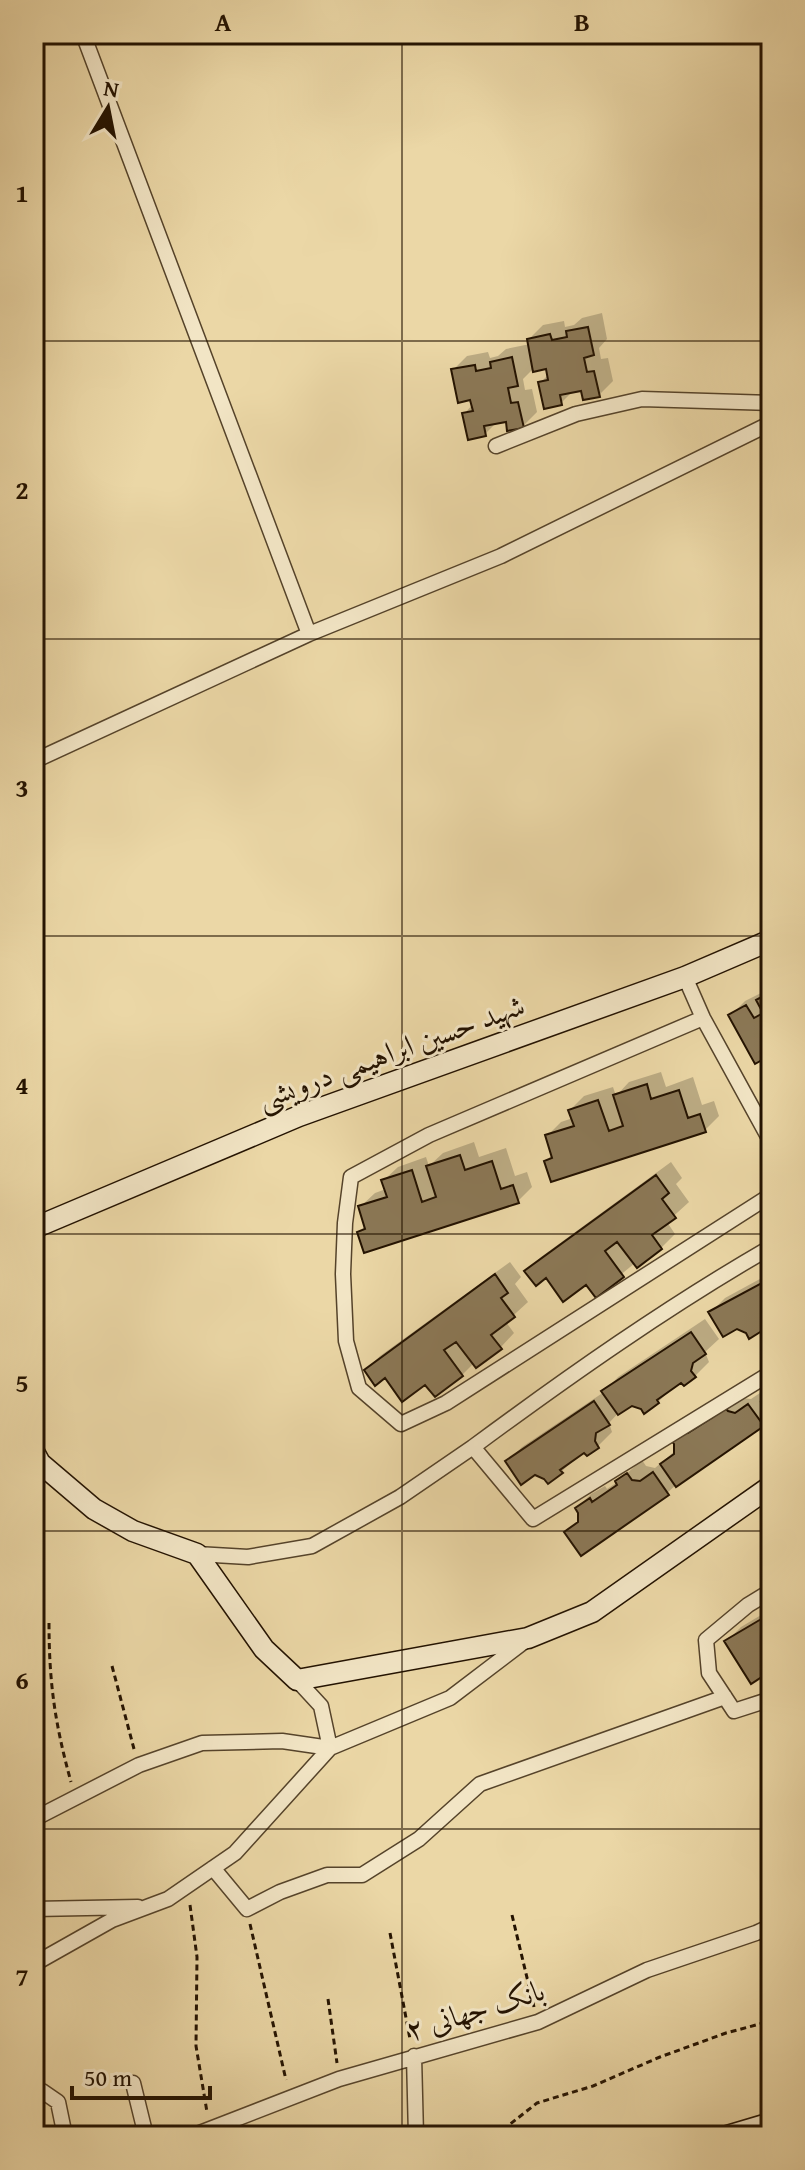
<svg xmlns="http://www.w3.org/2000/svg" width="805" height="2170" font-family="'Gentium Book Plus',Amiri,serif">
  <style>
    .shadow { fill: #0003 }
    .building { fill: #8b7856; stroke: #231200; stroke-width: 2 }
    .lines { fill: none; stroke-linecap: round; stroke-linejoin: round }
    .street-casing { stroke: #55432a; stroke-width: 17 }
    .secondary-casing { stroke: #231200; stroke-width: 23 }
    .path { stroke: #231200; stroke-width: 3; stroke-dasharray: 6 4; stroke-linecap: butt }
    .street { stroke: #f2e5c5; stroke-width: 14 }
    .secondary { stroke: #f2e5c5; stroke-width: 20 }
    .grid { fill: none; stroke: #231200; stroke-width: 2; stroke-opacity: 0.55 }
    .labels { text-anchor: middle; stroke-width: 6; stroke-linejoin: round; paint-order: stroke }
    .street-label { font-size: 30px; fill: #231200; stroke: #f2e5c5 }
    .neatline { fill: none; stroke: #231200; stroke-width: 3 }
    .grid-label { font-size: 26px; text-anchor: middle; font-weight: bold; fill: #231200 }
  </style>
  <rect width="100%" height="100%" fill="#ebd7a6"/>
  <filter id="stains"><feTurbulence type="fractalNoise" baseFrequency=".0025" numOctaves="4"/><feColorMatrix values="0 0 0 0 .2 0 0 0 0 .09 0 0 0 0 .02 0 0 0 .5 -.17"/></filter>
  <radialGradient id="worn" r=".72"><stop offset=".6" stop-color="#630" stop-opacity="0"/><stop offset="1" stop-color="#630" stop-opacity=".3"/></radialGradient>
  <path class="shadow" d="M602,313L607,339L599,348L601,359L608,358L613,381L599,395L583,389L574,390L561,403L540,383L549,374L548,367H535L523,379L525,390L532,389L537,412L523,426L507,420L498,421L485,434L464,414L473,404L453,370L467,356L488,352L490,358L498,356L506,349L530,344L529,339L543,325L564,321L565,327L574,325L582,318Z
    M771,988V1053L731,1015L745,1001L761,993L763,996Z
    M661,1072L666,1087L693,1077L702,1105L714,1101L719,1116L705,1130L546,1161L553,1154L547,1136L561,1122L573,1118L570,1110L584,1096L613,1087L616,1096L629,1082Z
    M474,1142L479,1157L506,1148L515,1176L527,1172L532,1187L518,1201L359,1232L366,1225L360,1207L375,1193L386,1189L383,1181L398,1167L426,1157L429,1166L443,1153Z
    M671,1162L682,1178L676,1184L689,1202L667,1222L675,1234L661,1248L635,1263L596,1295L587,1282L527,1271L541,1257Z
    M510,1262L521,1277L515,1284L528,1302L506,1322L514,1333L500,1348L474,1363L462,1375L426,1382L366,1370L380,1356Z
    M771,1273V1320L763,1328L747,1332L711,1312L725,1298Z
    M705,1319L719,1339L705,1352L709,1362L695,1376L681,1380L658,1402L632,1403L621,1410L609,1423L612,1432L598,1446L588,1453L585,1450L561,1472L508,1461L522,1447L604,1392L618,1377Z
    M763,1391L768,1398L771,1395V1417L763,1425L677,1484L667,1493L567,1532L580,1519L577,1508L591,1494L605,1486L607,1489L616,1483L642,1460L646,1466L655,1468L676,1450L673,1440L742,1398L751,1399Z
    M771,1609V1669L727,1641L741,1627Z"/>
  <path class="building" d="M588,327L594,355L584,358L587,372L594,371L600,397L583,400L581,391L560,395L562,405L544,409L538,382L548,380L546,369L533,372L527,339L550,334L552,340L567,337L566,331Z
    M512,357L518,386L508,388L511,403L518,402L524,428L507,431L506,422L484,426L486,436L468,440L462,413L473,411L470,400L458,403L451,369L475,365L476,371L491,368L490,362Z
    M771,992V1055L755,1064L728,1015L746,1005L754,1018L763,1013L756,1000Z
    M647,1084L651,1099L679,1090L688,1118L700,1114L706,1132L551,1182L544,1161L552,1158L545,1135L574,1126L568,1110L598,1100L609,1131L623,1126L613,1095Z
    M460,1155L465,1170L492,1161L501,1189L513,1185L519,1203L364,1253L357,1232L365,1229L358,1206L387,1197L381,1180L412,1170L422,1202L436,1197L426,1166Z
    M656,1175L669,1193L662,1199L676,1218L652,1235L662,1249L637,1268L617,1242L605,1251L624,1277L596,1298L586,1285L563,1302L546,1278L536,1286L524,1271Z
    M495,1274L508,1293L501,1298L515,1317L491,1335L502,1349L476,1368L456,1342L444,1350L463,1376L435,1397L425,1385L402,1402L385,1378L375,1386L364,1370Z
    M771,1278V1321L762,1326L765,1329L749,1339L746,1333L737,1329L723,1337L708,1312Z
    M691,1332L706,1354L693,1363L691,1371L696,1377L684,1386L681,1383L657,1400L659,1403L644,1414L641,1409L632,1406L618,1415L601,1391Z
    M771,1395V1415L761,1402Z
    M594,1401L610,1425L596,1433L595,1441L599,1448L587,1456L584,1453L560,1470L563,1473L548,1484L544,1479L535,1475L521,1485L505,1461Z
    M748,1404L764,1426L676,1487L660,1464L674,1454V1444L670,1439L685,1429L688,1433L713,1417L723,1405L728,1411L735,1413Z
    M653,1472L669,1495L581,1556L564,1532L578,1522V1513L575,1508L590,1498L592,1502L617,1485L615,1481L627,1473L632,1480L640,1481Z
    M763,1618L769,1628L771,1626V1671L751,1684L724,1641Z"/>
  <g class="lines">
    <g class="street-casing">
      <path id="street" d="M83,34L309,634
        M496,446L576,414L642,399L771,403
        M34,761L309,634L501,556L771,423
        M685,977L703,1018L771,1142
        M703,1018L429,1135L351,1177L345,1223L343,1274L346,1341L359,1388L401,1424L446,1403L771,1195
        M771,1247C667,1307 569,1376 473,1447L533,1519L771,1373
        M197,1554L248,1557L312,1546L400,1497L473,1447
        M771,1591L748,1605L706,1640L709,1673L734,1711L771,1699
        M34,1819L139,1765L202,1743L282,1741L330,1748L321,1706L297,1680
        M213,1868L247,1909L280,1892L327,1875H362L419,1839L480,1784L725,1697
        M34,1909L138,1907
        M34,1964L112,1920L168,1899L235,1853L330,1748L450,1698L525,1641
        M414,2056L416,2136
        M133,2083L146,2136
        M34,2092L42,2091L58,2102L65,2136
        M192,2136L339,2079L538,2022L647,1970L756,1933L771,1926"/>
    </g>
    <g class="secondary-casing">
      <path id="secondary" d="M34,1228L299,1116L685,977L771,940
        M34,1452L40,1463L94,1509L133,1531L197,1554L264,1649L297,1680L528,1638L592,1612L771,1486
        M727,2136L771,2123"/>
    </g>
    <path class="path" d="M49,1623C49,1683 55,1724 71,1782
      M112,1666L134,1749
      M190,1905L197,1957L196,2046L207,2112
      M512,1915L534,2007
      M250,1924L286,2080
      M390,1933L410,2039
      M328,1999L337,2063
      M495,2136L537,2103L593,2086L660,2057L726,2033L771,2021"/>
    <use href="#street" class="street"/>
    <use href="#secondary" class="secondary"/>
  </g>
  <path class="grid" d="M402,34V2136M34,341H771M34,639H771M34,936H771M34,1234H771M34,1531H771M34,1829H771"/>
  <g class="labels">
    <g class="street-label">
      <text transform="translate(391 1052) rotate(-20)" y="10">شهید حسین ابراهیمی درویشی</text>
      <text transform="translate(475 2010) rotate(-17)" y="10">بانک جهانی ۲</text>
    </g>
  </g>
  <rect width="805" height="2170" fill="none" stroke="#ebd7a6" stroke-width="88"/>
  <g transform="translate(108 108) rotate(10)" stroke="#f2e5c5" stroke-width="6" paint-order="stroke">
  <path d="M0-6L14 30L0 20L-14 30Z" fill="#231200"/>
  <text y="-12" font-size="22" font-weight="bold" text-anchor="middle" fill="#231200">N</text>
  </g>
  <path d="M72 2086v12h138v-12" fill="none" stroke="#231200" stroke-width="4"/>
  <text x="84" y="2086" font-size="24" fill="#231200" stroke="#f2e5c5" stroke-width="6" paint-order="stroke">50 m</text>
  <rect x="44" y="44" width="717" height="2082" class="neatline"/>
  <g class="grid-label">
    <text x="223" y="31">A</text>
    <text x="582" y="31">B</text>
    <text x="22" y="202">1</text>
    <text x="22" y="499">2</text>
    <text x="22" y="797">3</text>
    <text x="22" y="1094">4</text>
    <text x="22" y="1392">5</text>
    <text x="22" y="1689">6</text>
    <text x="22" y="1986">7</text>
  </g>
  <rect width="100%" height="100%" filter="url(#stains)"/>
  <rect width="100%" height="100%" fill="url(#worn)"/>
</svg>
